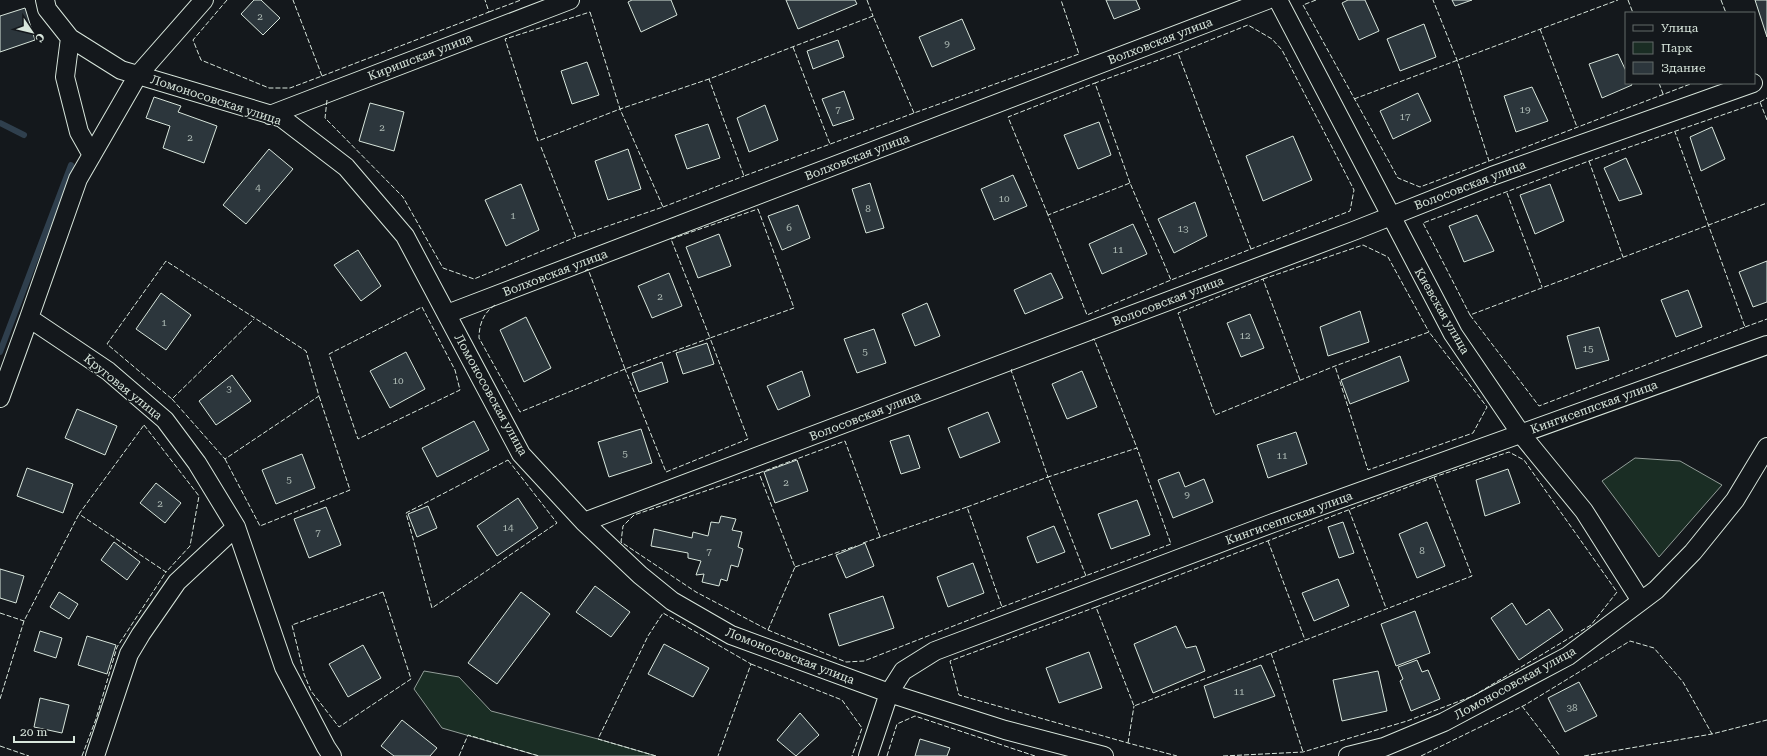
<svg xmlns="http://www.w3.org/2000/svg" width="1767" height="756" font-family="'Roboto Serif',serif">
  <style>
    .green { fill: #1a2d24; stroke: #939e99 }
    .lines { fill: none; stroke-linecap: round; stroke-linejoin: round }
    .stream { stroke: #2f3f4d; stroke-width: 6 }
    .building { fill: #2c363c; stroke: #d8e6dc }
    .street-casing { stroke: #d8e6dc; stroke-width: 20 }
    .street { stroke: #14181c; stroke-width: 18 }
    .fence { stroke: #d8e6dc; stroke-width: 1; stroke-dasharray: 5 2; stroke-linecap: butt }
    .labels { text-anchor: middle; stroke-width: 3; stroke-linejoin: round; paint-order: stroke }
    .number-label { font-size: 10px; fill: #adbab4 }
    .street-label { font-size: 12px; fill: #d8e6dc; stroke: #14181c }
  </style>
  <rect width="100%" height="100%" fill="#14181c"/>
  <path class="green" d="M1635,458L1680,461L1722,485L1659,557L1602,481Z
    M424,671L459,677L491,711L598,739L656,756H539L442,728L414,689Z"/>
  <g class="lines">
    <path class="stream" d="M0,123L24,135
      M0,352L71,165"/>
  </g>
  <path class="building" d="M254,0H261L280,18L263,35L241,14Z
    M632,0H671L677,15L641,32L628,2Z
    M786,0H855L857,4L798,29Z
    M1106,0H1136L1140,9L1114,19Z
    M1348,0H1365L1379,31L1359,40L1342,3Z
    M1452,0H1472L1455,6Z
    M1755,0H1767V37Z
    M25,8L35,40L0,52V16Z
    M962,19L975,49L932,67L919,37Z
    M1424,24L1436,57L1400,71L1387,39Z
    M838,40L844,57L813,69L807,51Z
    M1618,54L1626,71V83H1631L1632,85L1602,98L1589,64Z
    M587,62L599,95L572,104L561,71Z
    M1532,87L1548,121L1516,132L1504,96Z
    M844,91L854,119L833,126L822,99Z
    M1418,93L1431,121L1393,139L1380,111Z
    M154,97L181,106L178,112L217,126L204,163L163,148L170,126L146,118Z
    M370,103L404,112L394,151L359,141Z
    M765,105L778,140L749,152L737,118Z
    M1099,122L1111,155L1078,169L1064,135Z
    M708,124L720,158L687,169L675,135Z
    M1712,127L1725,159L1701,171L1690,137Z
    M1293,136L1312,180L1263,201L1246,156Z
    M269,149L293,169L246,224L223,205Z
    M628,149L641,189L608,200L595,161Z
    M1626,158L1642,194L1619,201L1604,168Z
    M1013,175L1027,206L994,220L981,189Z
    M870,183L884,228L866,233L852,189Z
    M521,184L539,230L506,246L485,200Z
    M1550,184L1564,221L1535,234L1520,195Z
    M1195,202L1207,236L1174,253L1158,219Z
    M798,205L810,238L782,250L768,216Z
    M1477,215L1494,251L1464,262L1449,226Z
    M1133,224L1147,254L1102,274L1089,244Z
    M719,234L731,266L698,278L686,247Z
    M358,250L381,286L361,301L334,265Z
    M1767,261V302L1753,307L1739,272Z
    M669,273L682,306L652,318L638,286Z
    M1051,273L1063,298L1025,314L1014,290Z
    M1688,290L1702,327L1676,337L1661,300Z
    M161,293L191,315L166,350L136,329Z
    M927,303L940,336L915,346L902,314Z
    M1360,311L1369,342L1328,356L1320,327Z
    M1250,314L1264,348L1241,357L1227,323Z
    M526,317L551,368L524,382L500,330Z
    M1599,327L1609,360L1576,369L1567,336Z
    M874,329L886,363L857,373L844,339Z
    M707,343L714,364L683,374L676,353Z
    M406,352L425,389L390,408L370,371Z
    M1400,356L1409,381L1350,404L1341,380Z
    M662,362L668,382L639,392L632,373Z
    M802,371L810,396L778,410L767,386Z
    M1082,371L1097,407L1067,419L1052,384Z
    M232,375L251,401L216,425L199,401Z
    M77,409L117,426L105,455L65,438Z
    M988,412L1000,442L960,458L948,428Z
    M474,421L489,450L437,477L422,448Z
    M641,429L652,463L609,477L598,442Z
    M1296,432L1307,464L1268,478L1257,445Z
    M909,435L920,468L901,474L890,441Z
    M302,454L315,488L276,504L262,470Z
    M797,460L808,491L775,503L764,472Z
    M27,468L73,484L63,513L17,496Z
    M1508,469L1520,503L1485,516L1476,480Z
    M1179,472L1185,487L1204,479L1213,502L1173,518L1158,480Z
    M156,483L181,503L165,523L140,503Z
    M518,498L538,528L497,556L477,526Z
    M1137,500L1150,535L1111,549L1098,514Z
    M428,506L437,528L417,537L408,514Z
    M326,507L341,545L309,558L294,519Z
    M721,516L736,519L732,530L742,532L738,547L743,549L738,567L731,565L727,581L721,579L719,586L702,582L704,574L696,575L701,561L688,558V553L651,546L654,529L692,538L693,532L708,536L711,522L719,523Z
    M1343,522L1354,553L1339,558L1328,527Z
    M1427,522L1445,566L1417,578L1399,534Z
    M1054,526L1065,552L1037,563L1027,537Z
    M114,542L140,562L127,580L101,560Z
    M865,543L874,566L846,578L836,555Z
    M973,563L984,593L948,607L937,577Z
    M0,569L24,576L16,603L0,598Z
    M1338,579L1349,606L1314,621L1302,593Z
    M595,586L630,612L611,637L576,612Z
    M59,592L78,604L69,619L50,607Z
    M521,592L550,614L497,684L468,663Z
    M883,596L894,628L839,646L829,614Z
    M1512,603L1526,625L1549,609L1563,630L1519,660L1491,618Z
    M1415,611L1430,653L1396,666L1381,624Z
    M1176,626L1186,648L1196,646L1205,671L1153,693L1134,644Z
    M40,631L62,638L56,658L34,651Z
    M87,636L116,645L107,674L78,665Z
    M664,644L709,668L693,697L648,674Z
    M363,645L381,678L348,697L329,664Z
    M1089,652L1102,688L1059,703L1046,668Z
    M1417,660L1422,672L1428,670L1440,699L1411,711L1400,681L1403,679L1398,667Z
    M1261,665L1275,696L1214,718L1204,686Z
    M1378,671L1387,711L1342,721L1333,680Z
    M1579,682L1597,716L1565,732L1548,698Z
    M40,698L69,705L62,733L34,727Z
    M800,713L819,735L796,756L777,740Z
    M402,720L437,748L430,756H394L381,746Z
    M920,739L950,748L947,756H915Z"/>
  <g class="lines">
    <g class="street-casing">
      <path id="street" d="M45,0L47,9L70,38L121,70L282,118L346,167L405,236L521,454L584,522L640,575L672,601L731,635L889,693L1005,730L1104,756
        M204,0L138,75L78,179L29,318L108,371L165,420L197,463L236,527L284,667L326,747L332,756
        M1278,0L1453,334L1521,434L1584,511L1641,601
        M70,38L65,77L79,132L92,155
        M270,115L570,0
        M447,314L1267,0
        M0,398L29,318
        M584,522L1356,230L1492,176L1753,83
        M95,756L129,654L141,634L177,582L236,527
        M868,756L889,693L903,671L935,651L1273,523L1767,345
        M1348,756L1384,747L1444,722L1568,656L1656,590L1693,552L1735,500L1767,447"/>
    </g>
    <use href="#street" class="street"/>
    <path class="fence" d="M227,0L193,40L201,60L269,88H290L322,76L293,0
      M867,0L873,16
      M1316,0L1303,5L1398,178L1420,187L1489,161L1457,60L1433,0
      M1628,0L1633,13
      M1721,0L1726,13
      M489,12L521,0
      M590,12L620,109L538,141L505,39Z
      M1540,29L1577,127
      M793,47L830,144
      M1178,53L1248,25L1272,39L1282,50L1354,190L1350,211L1251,249
      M322,76L489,12L485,0
      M1659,83L1663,94
      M1354,99L1618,0
      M327,100L325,118L403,197L443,268L474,279L576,237
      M1760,102L1767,98
      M914,113L873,16L709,79L744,176L914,113L1079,54L1061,0
      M1767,120L1760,102L1589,161L1423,223L1470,315L1767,203
      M541,147L576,237L663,207L620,109L709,79
      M1489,161L1693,83
      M1589,161L1623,257
      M1130,183L1095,83L1178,53L1251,249L1171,280L1087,315L1048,215L1130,183L1171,280
      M1507,193L1542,287
      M663,207L744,176
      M758,209L794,308L710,338L671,239Z
      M1048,215L1008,117L1095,83
      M585,271L588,269L625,369
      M1263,279L1363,245L1388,257L1429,332
      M495,305C483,313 479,325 479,338L520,412L625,369L710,338L748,439L666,472L625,369
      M422,307L455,370L460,390L358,439L329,354Z
      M1470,315L1539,406L1745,327L1675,132
      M1745,327L1767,319
      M1300,380L1263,279L1178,313L1215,415L1335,366L1429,332L1487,407L1473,433L1368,470L1335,366
      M172,399L225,459L319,396L306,351L166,261L107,344L172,399L254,319
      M144,425L199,496L190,546L166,572L79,514Z
      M225,459L260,526L350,490L319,396
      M508,460L557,523L432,608L406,513Z
      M759,473L845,441L880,537
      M1434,477L1472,576L1134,706L1096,607Z
      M967,507L1048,477L1011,370L1013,369
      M1349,510L1386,608
      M1268,541L1305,640
      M795,567L856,546
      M1086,576L1048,477L1137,448L1094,339L1092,340
      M383,592L411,679L339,727L311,691L304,674L292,625Z
      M1002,607L1171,544L1137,448
      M1096,607L950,661L959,695L1128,743L1177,756
      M0,613L24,621
      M768,630L795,567L759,473L634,515L623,526L621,542L696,592L768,630L846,662L864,661L1002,607L967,507L863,543
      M1271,653L1303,752
      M751,664L842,700L862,728L852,756
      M0,699L24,621L79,514
      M1522,706L1560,756
      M1128,743L1134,706
      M0,746L29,756
      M82,756L96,719L117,647L166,572
      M459,756L468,735L539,756
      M656,756L598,739L648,636L663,613L751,664L718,756
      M887,756L897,724L915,716L1035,756
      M1223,756L1303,752L1407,721L1473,696L1591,625L1617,592L1524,460L1509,452L1434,477
      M1421,756L1525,705L1630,641L1654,648L1683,682L1712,734
      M1584,756L1712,734L1767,720"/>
  </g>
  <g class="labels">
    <g class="number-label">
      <text x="260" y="20">2</text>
      <text x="947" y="47">9</text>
      <text x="838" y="113">7</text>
      <text x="1525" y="113">19</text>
      <text x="1405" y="120">17</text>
      <text x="382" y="131">2</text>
      <text x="190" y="141">2</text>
      <text x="258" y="191">4</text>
      <text x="1004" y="202">10</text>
      <text x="868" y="212">8</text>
      <text x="513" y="219">1</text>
      <text x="789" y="231">6</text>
      <text x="1183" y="232">13</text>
      <text x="1118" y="253">11</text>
      <text x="660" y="300">2</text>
      <text x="164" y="326">1</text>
      <text x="1245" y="339">12</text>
      <text x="1588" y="352">15</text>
      <text x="865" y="355">5</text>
      <text x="398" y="384">10</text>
      <text x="229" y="392">3</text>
      <text x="625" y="457">5</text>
      <text x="1282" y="459">11</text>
      <text x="289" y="483">5</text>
      <text x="786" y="486">2</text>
      <text x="1187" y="498">9</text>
      <text x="160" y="507">2</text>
      <text x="508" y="531">14</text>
      <text x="318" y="536">7</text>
      <text x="1422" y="554">8</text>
      <text x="709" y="555">7</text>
      <text x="1239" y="695">11</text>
      <text x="1572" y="711">38</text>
    </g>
    <g class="street-label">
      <text transform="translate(1160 41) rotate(-21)" y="4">Волховская улица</text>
      <text transform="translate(420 57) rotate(-21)" y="4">Киришская улица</text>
      <text transform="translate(216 100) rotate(18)" y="4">Ломоносовская улица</text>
      <text transform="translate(857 157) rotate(-21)" y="4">Волховская улица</text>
      <text transform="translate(1470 185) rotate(-21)" y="4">Волосовская улица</text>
      <text transform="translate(555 273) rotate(-21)" y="4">Волховская улица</text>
      <text transform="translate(1168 301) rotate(-21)" y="4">Волосовская улица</text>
      <text transform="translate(1442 311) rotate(60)" y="4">Киевская улица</text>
      <text transform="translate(123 387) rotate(39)" y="4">Круговая улица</text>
      <text transform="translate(491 395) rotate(61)" y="4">Ломоносовская улица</text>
      <text transform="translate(1594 407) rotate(-20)" y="4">Кингисеппская улица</text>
      <text transform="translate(865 416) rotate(-21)" y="4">Волосовская улица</text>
      <text transform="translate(1289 518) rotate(-20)" y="4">Кингисеппская улица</text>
      <text transform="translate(790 656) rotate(21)" y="4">Ломоносовская улица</text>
      <text transform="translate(1515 683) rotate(-29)" y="4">Ломоносовская улица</text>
    </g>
  </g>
  <rect x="1625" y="12" width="130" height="72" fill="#14181c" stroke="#626a69"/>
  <rect x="1633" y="25" width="20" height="6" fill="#14181c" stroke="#626a69"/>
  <text x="1661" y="32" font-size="12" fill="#d8e6dc">Улица</text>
  <rect x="1633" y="42" width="20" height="12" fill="#1a2d24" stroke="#626a69"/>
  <text x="1661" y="52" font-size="12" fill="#d8e6dc">Парк</text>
  <rect x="1633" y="62" width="20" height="12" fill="#2c363c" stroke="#626a69"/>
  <text x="1661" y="72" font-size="12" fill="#d8e6dc">Здание</text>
  <g transform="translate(32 32) rotate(125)" stroke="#14181c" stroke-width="3" paint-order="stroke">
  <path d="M0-3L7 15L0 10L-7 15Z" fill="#d8e6dc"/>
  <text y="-6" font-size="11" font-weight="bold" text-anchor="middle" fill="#d8e6dc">С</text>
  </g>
  <path d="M14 736v6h60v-6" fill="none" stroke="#d8e6dc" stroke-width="2"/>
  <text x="20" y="736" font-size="12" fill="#d8e6dc" stroke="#14181c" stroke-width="3" paint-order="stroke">20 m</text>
</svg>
